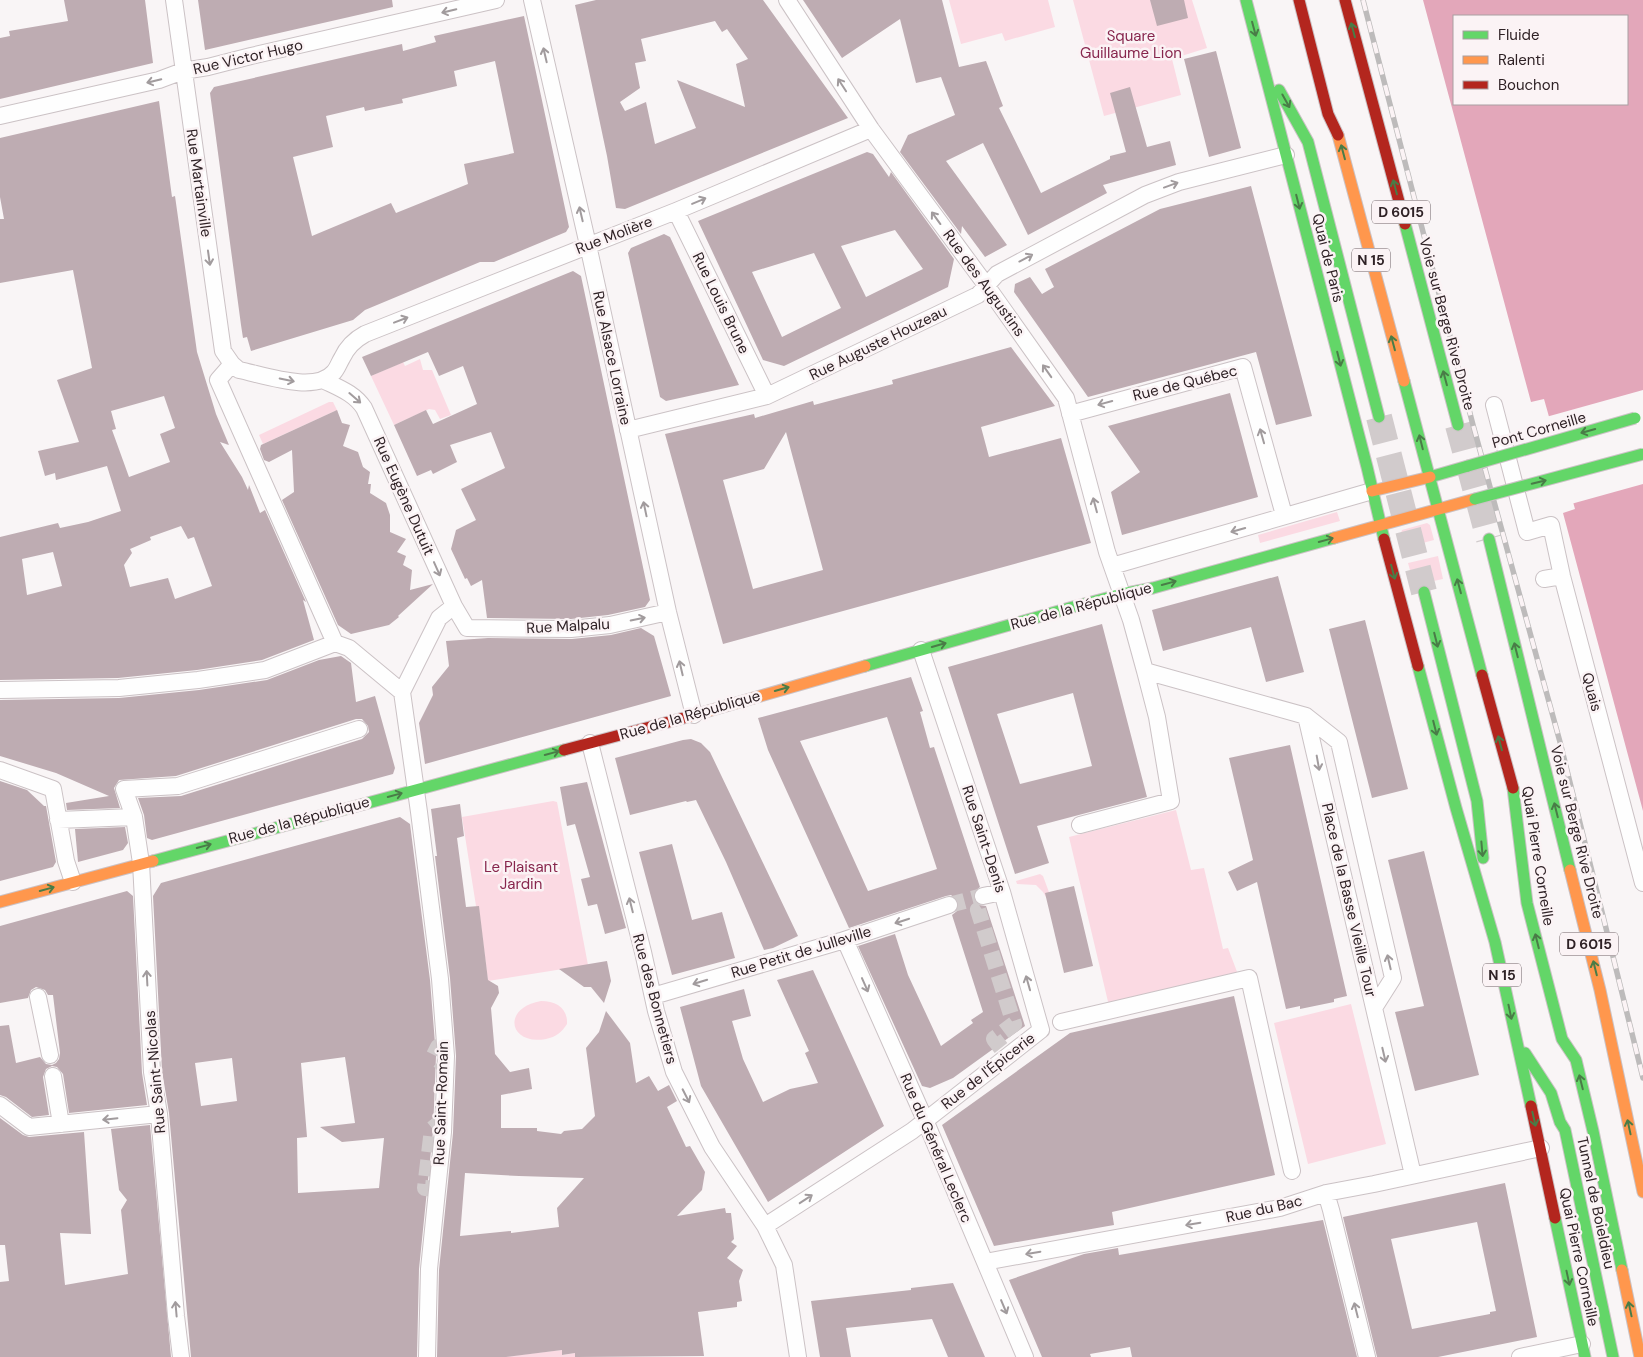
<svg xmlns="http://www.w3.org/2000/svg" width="1643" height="1357" font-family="'DM Sans',sans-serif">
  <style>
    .green { fill: #fbdae3 }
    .water { fill: #e3a7ba; fill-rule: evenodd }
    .pier { fill: #f9f5f6 }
    .building { fill: #beacb2; fill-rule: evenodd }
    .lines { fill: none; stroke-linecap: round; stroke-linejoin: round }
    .street-tunnel { stroke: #d1cbcc; stroke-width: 16; stroke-dasharray: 16 8; stroke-linecap: butt }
    .primary-tunnel { stroke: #d1cbcc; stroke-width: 26; stroke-dasharray: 26 13; stroke-linecap: butt }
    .street-casing { stroke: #cbc2c5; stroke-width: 18 }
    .fast-casing { stroke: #cbc2c5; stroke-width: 13 }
    .slow-casing { stroke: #cbc2c5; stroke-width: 13 }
    .jam-casing { stroke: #cbc2c5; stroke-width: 13 }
    .street { stroke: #fefefe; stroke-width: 16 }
    .fast { stroke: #63d668; stroke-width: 11 }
    .slow { stroke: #ff974d; stroke-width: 11 }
    .jam { stroke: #b3261e; stroke-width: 11 }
    .rail-casing { stroke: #bdbbbb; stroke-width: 5.5 }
    .rail { stroke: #fbf3f5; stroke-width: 4; stroke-dasharray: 11; stroke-linecap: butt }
    .fast-bridge-casing { stroke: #cbc2c5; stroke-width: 13; stroke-linecap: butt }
    .fast-bridge { stroke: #63d668; stroke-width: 11 }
    .oneway { stroke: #a19b9d }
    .oneway2 { stroke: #497c47 }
    .labels { text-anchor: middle; stroke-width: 5; stroke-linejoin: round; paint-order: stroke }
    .shield { fill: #fbf3f5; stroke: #6c6164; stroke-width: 1 }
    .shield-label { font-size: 14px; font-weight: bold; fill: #2f2226 }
    .park-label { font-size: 15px; fill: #87264d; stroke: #fbf3f5 }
    .street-label { font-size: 15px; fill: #2f2226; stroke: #fbf3f5 }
  </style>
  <rect width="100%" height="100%" fill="#f9f5f6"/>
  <path class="green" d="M949,0H1048L1055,27L1005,41L1002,33L961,44Z
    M1073,0H1192L1207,48L1172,59L1181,95L1104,116Z
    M420,359L423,370H432L451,415L440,419L435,410L429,409L394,425L371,376L403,362L405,366Z
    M329,402H333L338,412L335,411L263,444L259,435Z
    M1337,512L1340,521L1260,543L1258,535Z
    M1427,523L1430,525L1434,540L1404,548L1401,533L1402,530Z
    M1438,556L1443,579L1414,585L1408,563Z
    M553,801L557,802L588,965L488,981L479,910L476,906L462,817Z
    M1176,810L1191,870L1204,868L1223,949L1228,948L1239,977L1109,1006L1069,837Z
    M1040,874L1043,876L1050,895L1046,897L1043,892L1036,885L1017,884L1016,881Z
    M541,1001C556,1001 568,1008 567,1024C562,1032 556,1037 546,1039C509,1046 501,1008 541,1001Z
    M1351,1004L1386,1144L1308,1164L1274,1023Z
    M562,1350L563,1355L575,1353V1357H501Z"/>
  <path class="water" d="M1423,0H1643V811L1563,513L1575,509L1544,399L1531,402ZM1454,16H1627V104H1454Z"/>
  <path class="pier" d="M1643,390V484L1571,504L1546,417Z"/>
  <path class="building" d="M64,0H145L153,63L0,99V38L10,36L9,31L68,21Z
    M198,0H392L393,7L205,50Z
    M596,0H763L848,118L625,209L616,208L607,156L575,5ZM715,21L722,32L727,29L748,59L736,64L745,107L677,80L696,128L655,144L646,102L625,111L620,102L640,88L635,63L646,61L641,39Z
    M803,0H942L959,67L986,61L1003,106L999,108L1041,193L1110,159V156L1126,152L1110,93L1130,87L1147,147L1170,141L1176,165L1103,185L1107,193L1028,235L983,143L946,161L1007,245L985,257L962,226L961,234L900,152L908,135L955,115L941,77L916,83L900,19L842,58Z
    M1150,0H1184L1188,18L1157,26Z
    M524,16L569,227L566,232L494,262H480L365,310L353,320L251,351L247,337L243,338L241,325L210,93L214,87L402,44L403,51L436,42L434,36ZM495,61L514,153L464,164L468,184L396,213L391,203L312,236L293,157L333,147L326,116L364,107L365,111L403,103L402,99L457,86L454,71Z
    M1216,51L1241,148L1209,157L1184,59Z
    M159,101L172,197L175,196L197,352L216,414L229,445L220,442L242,477L248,490L249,485L260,513L265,510L306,602L303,600L314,640L262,660L197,670L118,678L0,680V537L58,523L60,528L88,522L121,511L107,466L56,480L55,473L45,476L38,451L79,442L57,380L92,368L73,270L0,283V219H4L0,197V138ZM164,396L175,428L160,434L170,462L129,477L112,430L116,429L111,411ZM181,526L188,539L194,537L212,586L175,599L168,578L130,587L124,565L132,553L130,549L151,540L150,537ZM53,552L62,586L27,595L22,559Z
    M867,152L873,154L889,177L891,172L954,259L948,287L784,366L763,360L698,221ZM895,230L923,269L866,297L841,246ZM814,253L841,308L782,337L752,272Z
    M1251,186L1312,416L1276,425L1256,352L1088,397L1014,292L1015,284L1030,277L1042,294L1054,287L1045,269L1160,209Z
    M664,234L670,237L739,385L666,401L660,397L628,253L631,248Z
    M573,271L581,276L650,600L645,607L608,615L571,619L487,618L482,580L471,586L467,578L465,579L451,549L456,530L476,520L461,489L505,468L491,432L450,445L457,462L433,474L431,470L417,476L394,425L426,410L433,424L477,404L463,366L439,376L428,352L371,376L362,357Z
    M1011,347L1055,406L981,427L989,457L1061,438L1091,543L723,644L665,434L754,414L755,418L813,401L814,405L893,384L892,380ZM786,432L823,570L753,589L723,480L764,469Z
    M1230,393L1258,497L1122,535L1111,492L1140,472L1108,426Z
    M337,410L342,423L350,425L343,446L358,452L363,467L370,472L368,484H371L370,493L386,503L390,515V532L406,539L397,552L406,556L403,565L412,570L410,590L433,584L398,616L399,617L389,625L351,634L338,625L282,500L294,492L292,450L269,462L264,460L260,449L261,445Z
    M1278,576L1304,672L1266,682L1251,627L1163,651L1152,610Z
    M1365,620L1408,789L1372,798L1329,629Z
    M1102,624L1147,797L1037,826L1049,863L1015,874L948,667ZM1073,693L1092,766L1020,784L997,714Z
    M641,628L654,636L671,696L425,764L419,723L433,695L432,687L449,666L446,641L488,638L572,639L611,635Z
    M341,656L351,663L356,702L375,696L395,768L393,774L152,840L147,838L144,815L138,798L181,796L362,739L369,732L368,726L362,719H356L176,776L119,780L114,788L120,808L67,810L66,803L109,796L56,773L0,756V700L119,698L199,690L267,680L319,660Z
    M911,677L923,711L920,712L930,748L934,747L980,887L974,892L973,899L979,905L986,906L1025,1026L953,1078L930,1088L922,1086L858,946L895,934L908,975L941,1046L973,1023L971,1020L983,1012L952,915L957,911L959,907L958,901L951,895L946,896L849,928L768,750L758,718ZM887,717L937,869L868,891L800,741Z
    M691,739L701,743L710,752L798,936L773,948L764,950L726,862L696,800L687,802L686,801L630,815L615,758L683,740Z
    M1290,745L1347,996L1334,999V1002L1300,1009V1006L1286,1009L1257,882L1237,891L1228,872L1253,860L1229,758Z
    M0,781L27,790L44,806H46L56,862L53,867L0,881Z
    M587,782L626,928L605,934L597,904L588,906L581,879L590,877L575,824L567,826L560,787Z
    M460,804L464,836L457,838L466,907L479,906L488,980L498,986L499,993L491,1008L495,1054L510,1072L529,1068L532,1089L501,1095V1128H537V1131L561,1134L564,1131L582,1129L595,1116L586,1048L599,1032L606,1011L630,1043L636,1083L649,1076L658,1091L669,1085L677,1101L667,1107L686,1147L690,1146L705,1172L702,1190L677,1216L725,1208L726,1213H731L734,1239L731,1242L737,1246L727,1258L743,1270L739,1281L742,1301L737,1302V1307L698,1312L704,1356L575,1357V1353L562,1355V1350L506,1357H437L439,1270L453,1133L456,1056L450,978L435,856H437L431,809ZM465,1173L519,1176L584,1178L557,1208L559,1227L511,1233V1231L460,1236Z
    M400,817L410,824L430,980L436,1056L433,1131L419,1269L417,1357H191L169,1113L162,1071L153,896L161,883ZM345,1057L355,1123L320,1127L342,1142L384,1138L379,1188L298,1193L297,1138L307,1137L301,1063ZM232,1058L237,1101L201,1106L195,1063Z
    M125,827L128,843L123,850L78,862L75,829Z
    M672,844L692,920L722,912L735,958L672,975L639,852Z
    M1424,851L1479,1075L1415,1091L1395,1012L1424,1006L1388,860Z
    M1074,886L1093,966L1064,973L1045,893Z
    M127,891L133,896L142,1073L147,1105L69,1113L63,1074L57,1067L52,1066L46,1069L43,1077L49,1115L32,1117L6,1097L0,1095V1026L9,1025L16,1063L40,1057L46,1064L52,1065L56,1063L59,1059L60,1053L53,995H48L45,990L36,987L31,990L28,998L0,1003V926Z
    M607,961L611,981L604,1003L591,987H584L559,969Z
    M813,970L884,1126L768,1202L701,1086L680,1007L744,989L751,1016L732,1021L743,1059L763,1102L790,1089L818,1083L805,1053L809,1051L777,980Z
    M1234,996L1275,1175L1112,1212L1114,1225L994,1246L942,1125L1070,1033Z
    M0,1118L23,1135L29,1137L84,1132L91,1234L60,1233L65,1285L128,1274L121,1210L127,1200L119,1190L111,1129L150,1125L171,1357H0V1282L9,1281L5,1245H0Z
    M1505,1183L1537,1337L1438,1357H1377L1343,1217ZM1477,1222L1496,1311L1490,1312V1314L1412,1329L1391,1239Z
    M1323,1220L1357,1357H1132L1130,1347L1090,1354L1091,1357H1042L1009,1280L1084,1254L1118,1248L1119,1255Z
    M953,1283L985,1357H948L932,1319L846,1328L851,1357H820L811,1301L911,1290V1288Z"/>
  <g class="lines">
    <path class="street-tunnel" d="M949,905L983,896
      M981,908L978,910L1014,1024L994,1039L1001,1048
      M445,1046L438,1047L434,1055L445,1067
      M437,1189L425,1188L432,1129L443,1120"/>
    <path class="primary-tunnel" d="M1379,417L1424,592
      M1458,425L1489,539"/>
    <g class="street-casing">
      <path id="street" d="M174,0L223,351L232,364L239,370C264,375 316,394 334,372C337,369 339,363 342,358C347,347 354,340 365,334L676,211L871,129
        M532,0L588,245L668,612L694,715
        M787,0L871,129L986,285L1066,398L1107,552L1131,620L1145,671L1306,716L1339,742L1393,978L1374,1008L1306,716
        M0,116L159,80L183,71L208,67L251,56L496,0
        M676,211L767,396
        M232,364L218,380L335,643L349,648L402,692L419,812L440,979L446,1056L443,1132L429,1269L427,1357
        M323,380C339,388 354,393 364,408L454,606L467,628L571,629L610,625L668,612
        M1494,405L1527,532L1551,525L1562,576L1643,883
        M1070,414L1243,367L1284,515
        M628,430L767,396L978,295L997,274L1145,195L1179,182L1286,155
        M1112,566L1372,491
        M1544,579L1562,576
        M0,690L119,688L198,680L265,670L335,643
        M402,692L439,618L454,606
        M590,743L643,952L656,1011L674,1072L712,1147L765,1226L784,1265L798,1357
        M0,770L53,789L66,861L73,882
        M58,820L134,817
        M1080,825L1171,801L1157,717L1145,671
        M983,896L1002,892
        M845,940L925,1120L1025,1357
        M653,996L841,941L949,905
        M38,997L50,1055
        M1374,1008L1413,1175
        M1061,1022L1249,978L1292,1171
        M53,1076L61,1124
        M0,1105L29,1127L159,1114
        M1326,1193L1331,1210L1367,1357
        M765,1226L912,1131L1041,1030L1002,892L921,650
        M985,1262L1280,1208L1326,1193L1374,1184L1541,1148
        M181,1357L176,1316L159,1114L152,1072L141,863L134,817L124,789L178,786L359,729
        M1520,1357L1582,1344"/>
    </g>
    <g class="fast-casing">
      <path id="fast" d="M1246,0L1367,467L1384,539
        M1279,90L1308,142L1379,417
        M1405,224L1458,425
        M1404,381L1482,675
        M1430,477L1468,466
        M1489,539L1570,870
        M1424,592L1477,801L1483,858
        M865,666L1073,607L1122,594L1153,588L1334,538
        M1418,666L1456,808L1495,942L1531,1106
        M1513,788L1527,903L1562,1039L1576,1060L1593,1131L1622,1270
        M153,861L564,750
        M1525,1053L1551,1093L1560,1122L1565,1130L1613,1357
        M1555,1218L1585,1357"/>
    </g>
    <g class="slow-casing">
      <path id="slow" d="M1338,135L1404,381
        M1372,491L1430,477
        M1334,538L1475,499
        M691,716L865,666
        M1570,870L1600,990L1643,1192
        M0,902L153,861
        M1622,1270L1640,1357"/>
    </g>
    <g class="jam-casing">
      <path id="jam" d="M1299,0L1328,114L1338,135
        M1345,0L1405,224
        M1384,539L1418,666
        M1482,675L1513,788
        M564,750L691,716
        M1531,1106L1555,1218"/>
    </g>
    <use href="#street" class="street"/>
    <use href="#fast" class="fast"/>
    <use href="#slow" class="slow"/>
    <use href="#jam" class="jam"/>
    <g class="rail-casing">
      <path id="rail" d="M1363,0L1473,425L1560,742L1643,1078"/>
    </g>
    <use href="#rail" class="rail"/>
    <g class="fast-bridge-casing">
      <path id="fast-bridge" d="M1468,466L1635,418
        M1475,499L1643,454"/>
    </g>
    <use href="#fast-bridge" class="fast-bridge"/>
  </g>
  <defs><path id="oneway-shaft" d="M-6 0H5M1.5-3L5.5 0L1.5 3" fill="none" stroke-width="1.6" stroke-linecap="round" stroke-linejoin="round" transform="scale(1.25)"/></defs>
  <g class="oneway">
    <use href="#oneway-shaft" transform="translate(449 11) rotate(167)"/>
    <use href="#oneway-shaft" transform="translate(545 55) rotate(-103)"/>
    <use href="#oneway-shaft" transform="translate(154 81) rotate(166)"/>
    <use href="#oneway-shaft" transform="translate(842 85) rotate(-123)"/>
    <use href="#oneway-shaft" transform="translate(1171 185) rotate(-20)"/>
    <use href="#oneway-shaft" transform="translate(699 201) rotate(-23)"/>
    <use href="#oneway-shaft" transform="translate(581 214) rotate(-103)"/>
    <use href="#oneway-shaft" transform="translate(936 218) rotate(-126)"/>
    <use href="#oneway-shaft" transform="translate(209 258) rotate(82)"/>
    <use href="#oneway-shaft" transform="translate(1026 258) rotate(-28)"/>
    <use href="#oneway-shaft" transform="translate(401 320) rotate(-21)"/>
    <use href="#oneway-shaft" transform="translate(1047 371) rotate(-125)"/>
    <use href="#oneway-shaft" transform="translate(287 380) rotate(12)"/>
    <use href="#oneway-shaft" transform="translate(355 398) rotate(41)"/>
    <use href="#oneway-shaft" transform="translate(1105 403) rotate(165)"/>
    <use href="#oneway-shaft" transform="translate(1262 436) rotate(-106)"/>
    <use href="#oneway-shaft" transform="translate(1095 505) rotate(-105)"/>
    <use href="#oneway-shaft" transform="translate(645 509) rotate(-102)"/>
    <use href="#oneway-shaft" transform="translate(1238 530) rotate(164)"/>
    <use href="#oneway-shaft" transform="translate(437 569) rotate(66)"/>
    <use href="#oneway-shaft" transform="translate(638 619) rotate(-12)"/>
    <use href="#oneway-shaft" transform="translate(681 668) rotate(-103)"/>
    <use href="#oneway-shaft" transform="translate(1318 763) rotate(80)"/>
    <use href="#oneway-shaft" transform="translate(631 905) rotate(-104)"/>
    <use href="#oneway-shaft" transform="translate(902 921) rotate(162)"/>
    <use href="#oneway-shaft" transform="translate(1389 962) rotate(-103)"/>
    <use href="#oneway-shaft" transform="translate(147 978) rotate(-93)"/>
    <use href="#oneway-shaft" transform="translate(700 982) rotate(163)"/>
    <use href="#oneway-shaft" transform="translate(1028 983) rotate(-106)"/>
    <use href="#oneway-shaft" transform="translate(865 985) rotate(66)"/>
    <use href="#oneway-shaft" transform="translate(1384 1055) rotate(77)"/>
    <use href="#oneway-shaft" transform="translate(686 1096) rotate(63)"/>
    <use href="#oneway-shaft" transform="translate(110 1119) rotate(174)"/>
    <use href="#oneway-shaft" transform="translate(806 1199) rotate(-33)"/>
    <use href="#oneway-shaft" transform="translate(1193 1224) rotate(170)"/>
    <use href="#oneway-shaft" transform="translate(1033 1253) rotate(170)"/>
    <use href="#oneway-shaft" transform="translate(1004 1307) rotate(67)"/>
    <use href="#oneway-shaft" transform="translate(176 1309) rotate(-95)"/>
    <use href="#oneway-shaft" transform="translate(1356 1310) rotate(-104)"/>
  </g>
  <g class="oneway2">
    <use href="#oneway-shaft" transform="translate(1254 29) rotate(75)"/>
    <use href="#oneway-shaft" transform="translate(1353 30) rotate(-105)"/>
    <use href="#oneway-shaft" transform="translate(1286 101) rotate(61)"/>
    <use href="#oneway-shaft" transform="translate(1343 152) rotate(-105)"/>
    <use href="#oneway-shaft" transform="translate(1395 187) rotate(-105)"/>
    <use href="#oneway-shaft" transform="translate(1298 202) rotate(76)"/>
    <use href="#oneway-shaft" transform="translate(1393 343) rotate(-105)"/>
    <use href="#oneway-shaft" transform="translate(1339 359) rotate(76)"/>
    <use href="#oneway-shaft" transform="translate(1445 378) rotate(-105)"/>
    <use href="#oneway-shaft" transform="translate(1588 431) rotate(164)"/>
    <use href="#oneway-shaft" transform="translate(1421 442) rotate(-104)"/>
    <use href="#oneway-shaft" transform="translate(1539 482) rotate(-14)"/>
    <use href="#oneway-shaft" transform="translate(1326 540) rotate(-15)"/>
    <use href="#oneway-shaft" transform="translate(1393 572) rotate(75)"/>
    <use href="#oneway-shaft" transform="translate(1169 583) rotate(-15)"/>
    <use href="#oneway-shaft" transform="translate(1459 586) rotate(-105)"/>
    <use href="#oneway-shaft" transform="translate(1436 640) rotate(76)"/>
    <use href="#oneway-shaft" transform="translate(939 645) rotate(-16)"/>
    <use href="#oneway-shaft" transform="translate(1516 650) rotate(-104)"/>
    <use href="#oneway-shaft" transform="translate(782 689) rotate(-16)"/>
    <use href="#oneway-shaft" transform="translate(1435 728) rotate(76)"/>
    <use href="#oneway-shaft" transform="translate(1500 743) rotate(-105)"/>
    <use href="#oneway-shaft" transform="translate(552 753) rotate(-15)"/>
    <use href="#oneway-shaft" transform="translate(395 795) rotate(-15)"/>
    <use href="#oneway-shaft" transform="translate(1556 810) rotate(-104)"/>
    <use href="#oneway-shaft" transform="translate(204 846) rotate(-15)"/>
    <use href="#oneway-shaft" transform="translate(1482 849) rotate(85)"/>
    <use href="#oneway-shaft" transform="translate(47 889) rotate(-15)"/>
    <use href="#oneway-shaft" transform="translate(1537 941) rotate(-104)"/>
    <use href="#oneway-shaft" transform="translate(1595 968) rotate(-104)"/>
    <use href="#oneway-shaft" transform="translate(1510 1012) rotate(78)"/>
    <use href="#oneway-shaft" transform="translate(1581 1082) rotate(-104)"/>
    <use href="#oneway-shaft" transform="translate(1534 1119) rotate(77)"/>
    <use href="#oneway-shaft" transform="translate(1629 1127) rotate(-102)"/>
    <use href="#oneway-shaft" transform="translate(1568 1278) rotate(78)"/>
    <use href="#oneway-shaft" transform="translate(1630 1309) rotate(-102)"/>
  </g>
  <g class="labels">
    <g class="shield">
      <rect x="1372" y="200.5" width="58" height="23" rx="4"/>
      <rect x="1352" y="248.5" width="38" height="23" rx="4"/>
      <rect x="1560" y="932.5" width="58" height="23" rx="4"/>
      <rect x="1483" y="963.5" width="38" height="23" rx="4"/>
    </g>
    <g class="shield-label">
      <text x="1401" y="217">D 6015</text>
      <text x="1371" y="265">N 15</text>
      <text x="1589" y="949">D 6015</text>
      <text x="1502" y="980">N 15</text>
    </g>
    <g class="park-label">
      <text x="1131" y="41">Square<tspan x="1131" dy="17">Guillaume Lion</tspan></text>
      <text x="521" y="872">Le Plaisant<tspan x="521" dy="17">Jardin</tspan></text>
    </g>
    <g class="street-label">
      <text transform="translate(248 57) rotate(-13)" y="5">Rue Victor Hugo</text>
      <text transform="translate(199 183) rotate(82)" y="5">Rue Martainville</text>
      <text transform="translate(614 235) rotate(-21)" y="5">Rue Molière</text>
      <text transform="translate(1328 258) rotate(76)" y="5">Quai de Paris</text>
      <text transform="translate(984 283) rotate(54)" y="5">Rue des Augustins</text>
      <text transform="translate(721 303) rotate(64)" y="5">Rue Louis Brune</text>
      <text transform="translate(1447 324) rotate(75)" y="5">Voie sur Berge Rive Droite</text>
      <text transform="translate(878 343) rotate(-26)" y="5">Rue Auguste Houzeau</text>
      <text transform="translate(612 358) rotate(78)" y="5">Rue Alsace Lorraine</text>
      <text transform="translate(1185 383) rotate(-14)" y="5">Rue de Québec</text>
      <text transform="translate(1539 430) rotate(-16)" y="5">Pont Corneille</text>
      <text transform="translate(404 496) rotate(66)" y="5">Rue Eugène Dutuit</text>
      <text transform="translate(1081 606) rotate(-15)" y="5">Rue de la République</text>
      <text transform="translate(568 626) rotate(-3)" y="5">Rue Malpalu</text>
      <text transform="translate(1592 692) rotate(75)" y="5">Quais</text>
      <text transform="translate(690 715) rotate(-16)" y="5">Rue de la République</text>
      <text transform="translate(299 820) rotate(-15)" y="5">Rue de la République</text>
      <text transform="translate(1577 832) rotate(76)" y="5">Voie sur Berge Rive Droite</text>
      <text transform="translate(984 839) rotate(72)" y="5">Rue Saint-Denis</text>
      <text transform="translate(1538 856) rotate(81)" y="5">Quai Pierre Corneille</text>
      <text transform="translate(1349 900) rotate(77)" y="5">Place de la Basse Vieille Tour</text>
      <text transform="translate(801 952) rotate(-17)" y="5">Rue Petit de Julleville</text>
      <text transform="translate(655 999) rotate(75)" y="5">Rue des Bonnetiers</text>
      <text transform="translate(988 1071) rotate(-38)" y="5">Rue de l'Épicerie</text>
      <text transform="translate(155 1072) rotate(-95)" y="5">Rue Saint-Nicolas</text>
      <text transform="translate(441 1103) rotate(-88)" y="5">Rue Saint-Romain</text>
      <text transform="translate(936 1148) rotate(67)" y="5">Rue du Général Leclerc</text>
      <text transform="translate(1596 1203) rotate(78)" y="5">Tunnel de Boieldieu</text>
      <text transform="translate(1264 1209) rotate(-13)" y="5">Rue du Bac</text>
      <text transform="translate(1579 1257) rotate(78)" y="5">Quai Pierre Corneille</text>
    </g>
  </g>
  <rect x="1453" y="15" width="175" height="90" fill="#fbf3f5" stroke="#a99fa2"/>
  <rect x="1463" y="31" width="25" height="8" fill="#63d668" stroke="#a99fa2"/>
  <text x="1498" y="40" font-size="15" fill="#2f2226">Fluide</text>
  <rect x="1463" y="56" width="25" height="8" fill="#ff974d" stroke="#a99fa2"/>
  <text x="1498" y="65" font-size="15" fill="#2f2226">Ralenti</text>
  <rect x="1463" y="81" width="25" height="8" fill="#b3261e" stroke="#a99fa2"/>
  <text x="1498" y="90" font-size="15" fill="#2f2226">Bouchon</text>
</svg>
